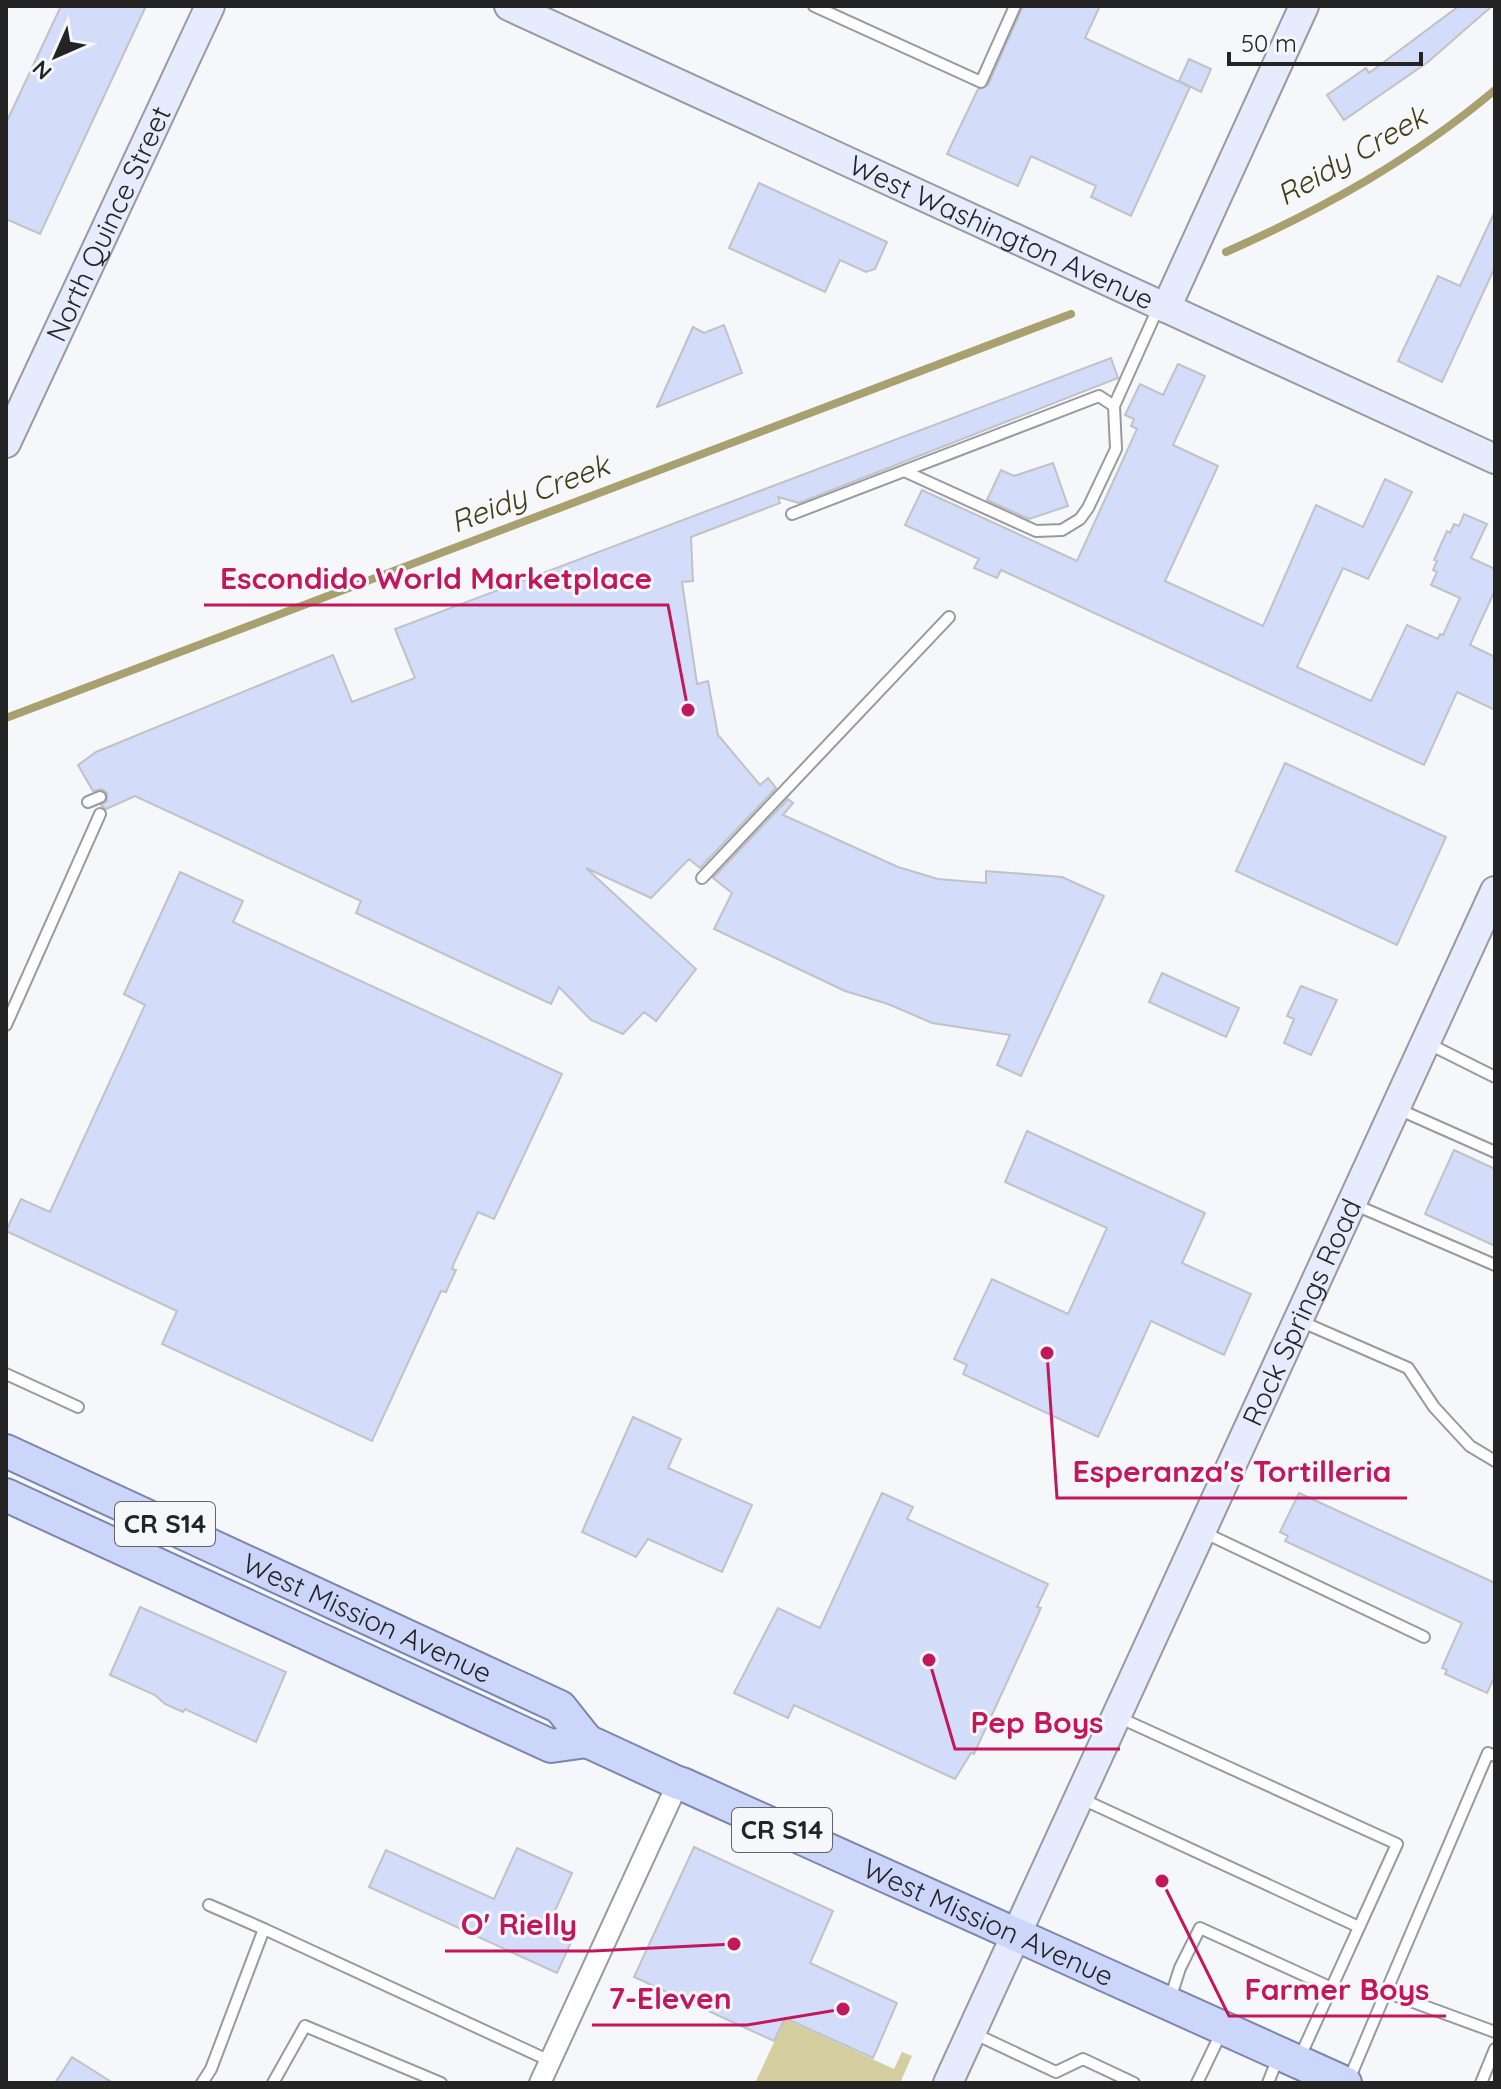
<svg xmlns="http://www.w3.org/2000/svg" width="1501" height="2089" font-family="Quicksand,sans-serif">
  <style>
    .green { fill: #d3cd9f }
    .lines { fill: none; stroke-linecap: round; stroke-linejoin: round }
    .stream { stroke: #a8a06f; stroke-width: 8 }
    .building { fill: #d3dcf8; stroke: #c1c2c6; stroke-width: 2 }
    .lane-casing { stroke: #999a9e; stroke-width: 14 }
    .street-casing { stroke: #999a9e; stroke-width: 24 }
    .secondary-casing { stroke: #999a9e; stroke-width: 32 }
    .primary-casing { stroke: #7b86ae; stroke-width: 36 }
    .lane { stroke: #fff; stroke-width: 10 }
    .street { stroke: #fff; stroke-width: 20 }
    .secondary { stroke: #e6ebfd; stroke-width: 28 }
    .primary { stroke: #ccd6fa; stroke-width: 32 }
    .labels { text-anchor: middle; stroke-width: 6; stroke-linejoin: round; paint-order: stroke }
    .shield { fill: #f6f7fa; stroke: #636365; stroke-width: 2 }
    .shield-label { font-size: 26px; font-weight: bold; fill: #242425 }
    .street-label { font-size: 28px; fill: #242425; stroke: #f6f7fa }
    .water-label { font-size: 30px; font-style: italic; fill: #423c14; stroke: #f6f7fa }
    .leader { fill: none; stroke: #c2185b; stroke-width: 3 }
    .callout-dot { fill: #c2185b; stroke: #f6f7fa; stroke-width: 3 }
    .callout-label { font-size: 30px; text-anchor: middle; font-weight: bold; fill: #c2185b; stroke: #f6f7fa; stroke-width: 6; stroke-linejoin: round; paint-order: stroke }
  </style>
  <rect width="100%" height="100%" fill="#f6f7fa"/>
  <path class="green" d="M785,2019L894,2069L902,2052L912,2056L900,2083H755Z"/>
  <g class="lines">
    <path class="stream" d="M1226,252C1323,209 1413,159 1495,90
      M6,718L1071,314"/>
  </g>
  <path class="building" d="M61,6H146L40,234L6,219V123Z
    M1023,6H1100L1085,38L1190,87L1131,216L1091,197L1096,186L1031,156L1018,186L947,154L978,89L988,85Z
    M1459,6H1492L1428,62L1344,120L1327,95L1366,68L1369,73Z
    M1189,59L1211,69L1201,92L1179,81Z
    M759,183L887,242L875,269L866,272L840,260L825,292L729,248Z
    M1495,211V267L1442,382L1398,361L1438,276L1460,286Z
    M724,325L742,373L657,407L693,327L704,333Z
    M1111,358L1118,378L799,503L778,497L780,503L691,537L693,581L682,582L697,684L708,681L718,735L760,785L768,778L776,788L700,868L689,859L651,898L586,868L696,969L656,1021L644,1012L623,1034L591,1020L559,987L551,1004L356,913L361,901L135,796L106,809L101,805L107,801V793L102,789L93,791L78,765L96,752L333,655L352,702L415,678L395,629Z
    M1178,364L1205,376L1173,445L1218,466L1165,581L1263,626L1316,505L1363,527L1385,479L1412,492L1368,579L1343,568L1297,667L1371,701L1407,625L1438,639L1440,634L1443,635L1460,598L1431,585L1437,572L1433,570L1437,561L1434,560L1447,531L1450,533L1454,524L1459,526L1464,514L1487,524L1471,558L1495,569V590L1470,645L1495,657V710L1457,692L1424,765L1001,570L997,578L974,568L979,559L905,525L922,490L1077,561L1137,429L1131,426L1134,419L1125,415L1140,384L1163,395Z
    M1053,463L1068,506L1029,519L987,500L1001,470L1014,476Z
    M1285,763L1446,837L1397,945L1236,871Z
    M788,799L793,803L783,815L898,867L938,879L986,883V871L1062,877L1104,896L1021,1076L997,1065L1010,1035L932,1023L888,1004L845,991L714,929L732,893L713,878Z
    M180,872L243,901L233,922L562,1074L494,1219L478,1212L454,1263L452,1269L456,1270L446,1292L441,1291L372,1441L162,1344L177,1311L6,1231L21,1199L50,1212L145,1005L124,994Z
    M1162,973L1239,1008L1226,1037L1149,1002Z
    M1301,986L1337,1000L1311,1055L1284,1043L1294,1019L1287,1016Z
    M1027,1131L1205,1213L1182,1263L1251,1294L1224,1355L1151,1321L1098,1437L963,1374L967,1365L954,1359L992,1279L1068,1314L1107,1228L1005,1182Z
    M1454,1150L1495,1169V1246L1425,1214Z
    M633,1417L681,1439L668,1468L752,1505L722,1572L648,1539L636,1557L582,1532Z
    M882,1493L913,1507L907,1519L1048,1584L1037,1607L1041,1608L974,1754L971,1753L955,1779L794,1705L788,1718L734,1693L778,1608L820,1628Z
    M1299,1493L1495,1583V1676L1487,1693L1445,1674L1447,1670L1442,1668L1462,1623L1285,1541L1288,1536L1280,1532Z
    M140,1607L286,1672L256,1742L185,1709L183,1712L165,1704L155,1695L110,1675Z
    M694,1847L833,1911L810,1963L897,2003L873,2058L785,2018L774,2041L634,1977Z
    M517,1848L572,1873L549,1924L574,1936L557,1973L369,1887L386,1850L494,1899Z
    M72,2057L113,2083H55Z"/>
  <g class="lines">
    <g class="lane-casing">
      <path id="lane" d="M814,6L981,82L1015,6
        M1114,406L1159,306
        M792,514L1099,396L1114,406L1116,449L1088,508L1080,519L1062,530L1036,531L904,471
        M88,802L100,797
        M702,878L949,617
        M6,1025L100,814
        M1427,1043L1495,1077
        M1398,1109L1495,1152
        M1353,1204L1495,1265
        M1300,1321L1408,1368L1434,1407L1470,1446L1495,1461
        M6,1374L78,1407
        M1203,1532L1424,1637
        M1118,1717L1397,1844L1299,2059
        M1082,1799L1359,1927
        M264,1929L550,2061
        M1386,1992L1488,1753L1495,1756
        M1170,1999L1180,1968L1200,1928L1332,1988
        M973,2033L1056,2072L1083,2059L1134,2083
        M1348,2082L1386,1992L1495,2032
        M202,2083L211,2069L264,1929L209,1905
        M273,2083L305,2026L441,2083
        M1197,2083L1222,2031
        M1268,2083L1279,2055
        M1481,2083L1495,2049"/>
    </g>
    <g class="street-casing">
      <path id="street" d="M540,2083L678,1783"/>
    </g>
    <g class="secondary-casing">
      <g id="secondary">
        <path id="s1" d="M509,6L1495,459"/>
        <path d="M1166,308L1304,6"/>
        <path id="s2" d="M6,443L210,6"/>
        <path id="s3" d="M948,2083L1495,891"/>
      </g>
    </g>
    <g class="primary-casing">
      <g id="primary">
        <path id="s4" d="M6,1451L560,1707L587,1741L678,1783"/>
        <path d="M6,1495L551,1746L587,1741"/>
        <path id="s5" d="M682,1784L1345,2083"/>
      </g>
    </g>
    <use href="#lane" class="lane"/>
    <use href="#street" class="street"/>
    <use href="#secondary" class="secondary"/>
    <use href="#primary" class="primary"/>
  </g>
  <g class="labels">
    <g class="shield">
      <rect x="115" y="1502" width="100" height="44" rx="6"/>
      <rect x="732" y="1808" width="100" height="44" rx="6"/>
    </g>
    <g class="shield-label">
      <text x="165" y="1533">CR S14</text>
      <text x="782" y="1839">CR S14</text>
    </g>
    <g class="street-label">
      <text dy="10" stroke="none"><textPath href="#s2" startOffset="242">North Quince Street</textPath></text>
      <text dy="10" stroke="none"><textPath href="#s1" startOffset="542">West Washington Avenue</textPath></text>
      <text dy="10" stroke="none"><textPath href="#s3" startOffset="848">Rock Springs Road</textPath></text>
      <text dy="10" stroke="none"><textPath href="#s4" startOffset="398">West Mission Avenue</textPath></text>
      <text dy="10" stroke="none"><textPath href="#s5" startOffset="336">West Mission Avenue</textPath></text>
    </g>
    <g class="water-label">
      <text transform="translate(1352 156) rotate(-30)" y="10">Reidy Creek</text>
      <text transform="translate(530 494) rotate(-21)" y="10">Reidy Creek</text>
    </g>
  </g>
  <path class="leader" d="M688 710L668 605H204M1047 1353L1057 1498H1407M929 1660L955 1749H1120M734 1944L593 1951H445M1162 1881L1229 2016H1446M843 2009L747 2025H592"/>
  <g class="callout-dot">
    <circle cx="688" cy="710" r="8"/>
    <circle cx="1047" cy="1353" r="8"/>
    <circle cx="929" cy="1660" r="8"/>
    <circle cx="734" cy="1944" r="8"/>
    <circle cx="1162" cy="1881" r="8"/>
    <circle cx="843" cy="2009" r="8"/>
  </g>
  <g class="callout-label">
    <text x="436" y="589">Escondido World Marketplace</text>
    <text x="1232" y="1482">Esperanza's Tortilleria</text>
    <text x="1037" y="1733">Pep Boys</text>
    <text x="519" y="1935">O' Rielly</text>
    <text x="1337" y="2000">Farmer Boys</text>
    <text x="670" y="2009">7-Eleven</text>
  </g>
  <rect width="1501" height="2089" fill="none" stroke="#242425" stroke-width="16"/>
  <g transform="translate(56 56) rotate(225)" stroke="#f6f7fa" stroke-width="6" paint-order="stroke">
  <path d="M0-6L14 30L0 20L-14 30Z" fill="#242425"/>
  <text y="-12" font-size="22" font-weight="bold" text-anchor="middle" fill="#242425">N</text>
  </g>
  <path d="M1229 52v12h192v-12" fill="none" stroke="#242425" stroke-width="4"/>
  <text x="1241" y="52" font-size="24" fill="#242425" stroke="#f6f7fa" stroke-width="6" paint-order="stroke">50 m</text>
</svg>
